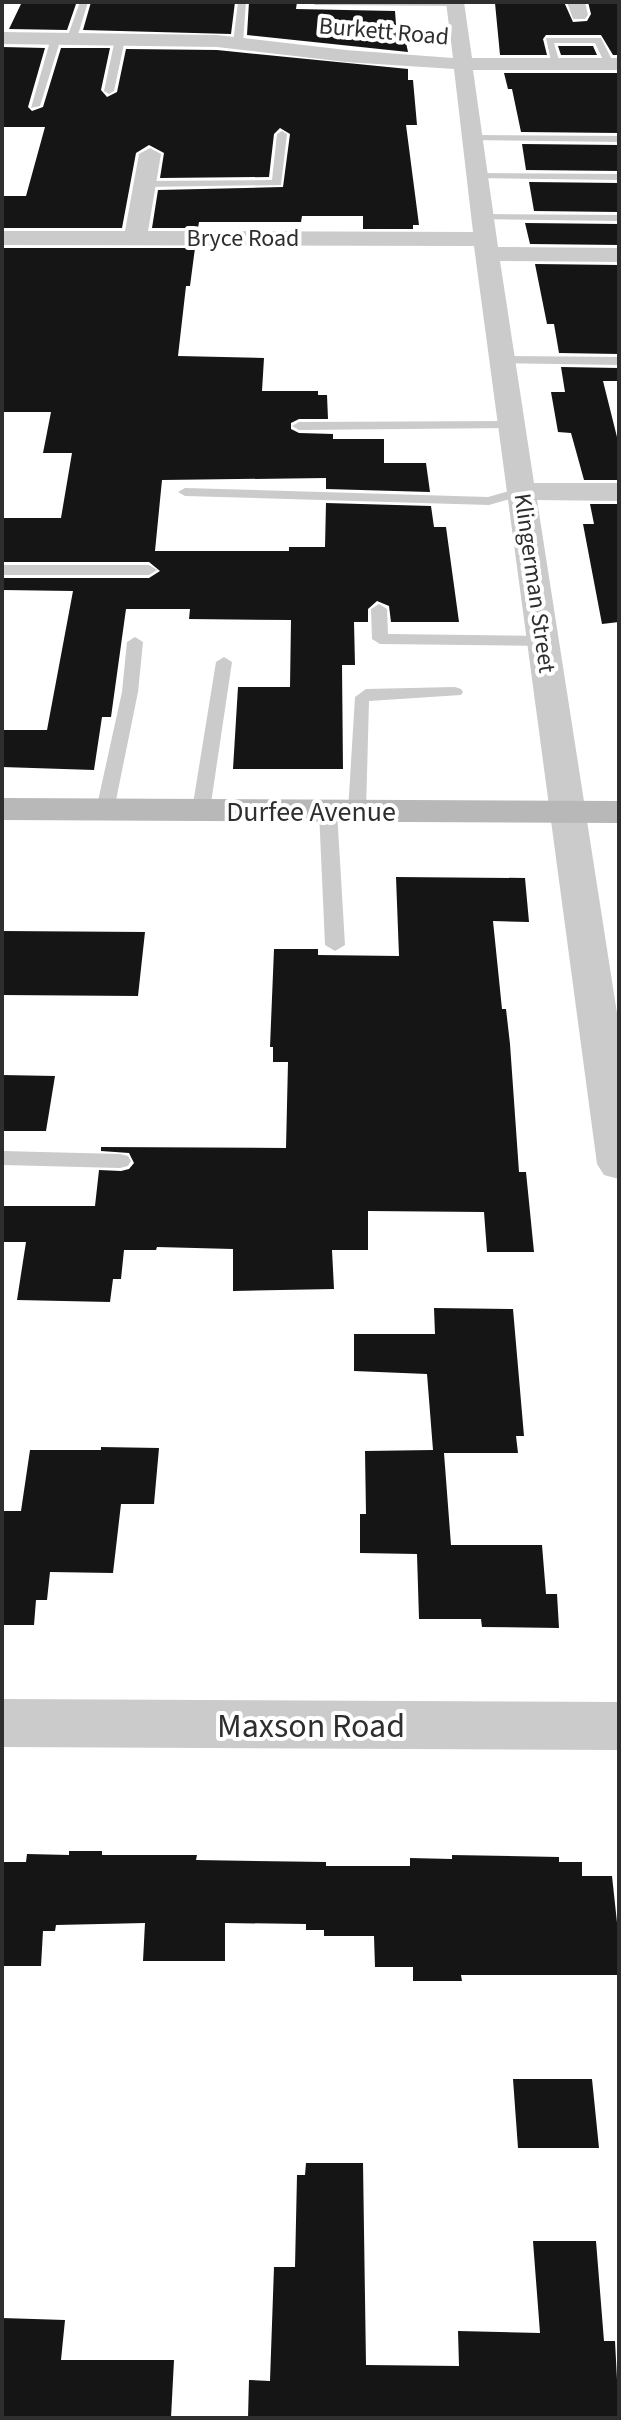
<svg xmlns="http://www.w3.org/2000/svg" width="621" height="2420" font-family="'Source Sans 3',sans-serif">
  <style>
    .building { fill: #151515 }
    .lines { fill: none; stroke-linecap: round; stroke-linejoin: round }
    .service { fill: #cbcbcb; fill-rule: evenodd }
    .minor { fill: #cbcbcb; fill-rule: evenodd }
    .secondary { fill: #b8b8b8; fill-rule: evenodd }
    .labels { text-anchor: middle; stroke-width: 8; stroke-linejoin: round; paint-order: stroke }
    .far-street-label { font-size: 24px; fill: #2e2e2e; stroke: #fff }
    .street-label { font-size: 28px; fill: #2e2e2e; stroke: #fff }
    .near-street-label { font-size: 34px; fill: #2e2e2e; stroke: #fff }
  </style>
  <rect width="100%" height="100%" fill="#fff"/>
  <path class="building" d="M91,2H235L231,34L83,30Z
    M249,2H297L296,9L395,11L397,38H405L408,52L247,35Z
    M564,2L573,22L587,21L591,14L588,2L619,3V55H613L601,35H546L543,39L547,55H500L495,3Z
    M21,4H76L67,30L9,29Z
    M558,46H593L597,55H561Z
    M2,47L45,48L28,107L32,111L43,107L61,48H110L101,90L107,97L117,92L126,49L217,50L408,69V80H413L417,125H406L419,225H413V229H363V216H302L301,222H199L198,228H152L158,190L283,187L290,134L280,128L274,134L269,177L160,178L164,153L149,145L136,153L122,228H2V196H26L45,127H2Z
    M504,73H619V133L521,132L512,89H508Z
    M522,144L619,145V171L526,170Z
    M529,182L619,183V212L534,211Z
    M525,223L619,224V245L530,244Z
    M2,248H195L190,286H186L178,356L264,358L262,391H318V395H327L328,419H299L291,423V429L299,433L333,434V439H384V463H426L430,492L326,489V478L162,480L155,551H289V547H325L326,503L431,506L434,527H446L459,622H391L389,606L377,601L368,609V622H354L355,665H342L343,769H233L238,687H290L291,620L189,619L190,609H126L111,717H102L94,770L2,767V730H47L73,591L2,590V578H149L160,571L149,562H2V518H61L72,453H43L51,412H2Z
    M535,264L619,265V354L559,353L554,324H547Z
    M561,367L619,368V381H603L619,445V480H584L571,433L558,432L551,392H565Z
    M590,504H619V622L602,624L583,524H594Z
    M396,877L525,878L529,922L493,921L502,1009H506L510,1044L519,1172H526L534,1252H487L484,1212L368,1211V1250H332L334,1289L233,1291V1249L157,1247L156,1250H124L121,1279H113L110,1302L17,1300L26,1242H2V1206H95L99,1170L121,1171L129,1169L134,1163L129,1153L101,1151V1147L286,1148L288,1062H273V1047H270L274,949H318V955L399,956Z
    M2,931L145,932L138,996L2,995Z
    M2,1075L55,1076L46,1131H2Z
    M434,1308L513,1309L524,1436H516L518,1453H444L451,1545H542L546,1594H557L559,1628L482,1627L481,1619H419L417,1554L360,1553V1514H366L365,1451L433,1450L427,1374L354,1371V1334H435Z
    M101,1447L159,1448L154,1504H121L113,1573L50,1572L47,1600H36L34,1625H2V1511H21L30,1450H101Z
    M69,1851H102V1855H197L196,1860L326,1862V1866H410V1858L452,1859V1855L559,1857V1862H582V1876H612L619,1941V1975H461L462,1981H413V1967H375L374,1936H324V1930H306V1924L225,1923V1961H143L145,1923L56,1925L55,1931H43L41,1966H2V1862H26L27,1854L69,1855Z
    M513,2079H592L599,2148H518Z
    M306,2163H363L366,2365L459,2366L458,2331L540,2333L533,2241H596L604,2341H615L619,2418H248L249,2380L270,2381L274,2267H295L297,2175H305Z
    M2,2318L65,2320L61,2360H174L171,2418H2Z"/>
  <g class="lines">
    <path class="service" d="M80,2H88L77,38L72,41L67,38Z
      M238,2H246L243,43L238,46L233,43Z
      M311,2H459V3L455,6L315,5Z
      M56,35L61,38L40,106L31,108L51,38Z
      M120,36L125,39L114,91L109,94L104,91L115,39Z
      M546,38H601L614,64L606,66L595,43H554L560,64L552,66Z
      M282,131L287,134L281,185L145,187L140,184L145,181L272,180L277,134Z
      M472,135L619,136V142L468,140L467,138Z
      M477,173L619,174V180L473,178L472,176Z
      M482,214L619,215V221L478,219V215Z
      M503,356L619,357V365L498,363L497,360Z
      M513,421L520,425L518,428L299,430L292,426L299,422Z
      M523,487L528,488V494L489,505L185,496L178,492L185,488L488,497Z
      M2,565H149L157,570L149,575H2Z
      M379,604L387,609L388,634L544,636L552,641L544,646L380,644L372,639L371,609Z
      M135,637L143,642L138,692L114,810L105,815L96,810L122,692L127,642Z
      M224,657L232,662L210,810L201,815L192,810L216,662Z
      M455,687L461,689L463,692L461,695L369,701L366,811L357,816L351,815L348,811L355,697L366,689Z
      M328,806L337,811L345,945L335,951L325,945L319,811Z
      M2,1151L120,1154L128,1156L131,1161L128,1166L120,1168L2,1165Z"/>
    <path class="minor" d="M446,2H464L472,58H619V70H473L498,247L619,248V262L500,261L534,483H619V501L537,500L619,1026V1179L604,1175L597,1164L474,246L2,245V231H125L139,154L150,148L161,154L148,231L473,232L454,69L346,62L217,47L2,44V32L217,35L346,50L453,58Z
      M567,2H585L588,15L585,19H573Z
      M2,1699L619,1702V1750L2,1747Z"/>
    <path class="secondary" d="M2,798L619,801V823L2,820Z"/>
  </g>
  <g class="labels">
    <g class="far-street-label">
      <text transform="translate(384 31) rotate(5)" y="8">Burkett Road</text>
      <text x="243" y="246">Bryce Road</text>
      <text transform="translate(535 583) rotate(82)" y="8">Klingerman Street</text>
    </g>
    <g class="street-label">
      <text x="311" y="821">Durfee Avenue</text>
    </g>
    <g class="near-street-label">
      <text x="311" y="1737">Maxson Road</text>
    </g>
  </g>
  <rect width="621" height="2420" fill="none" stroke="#2e2e2e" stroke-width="8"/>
</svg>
